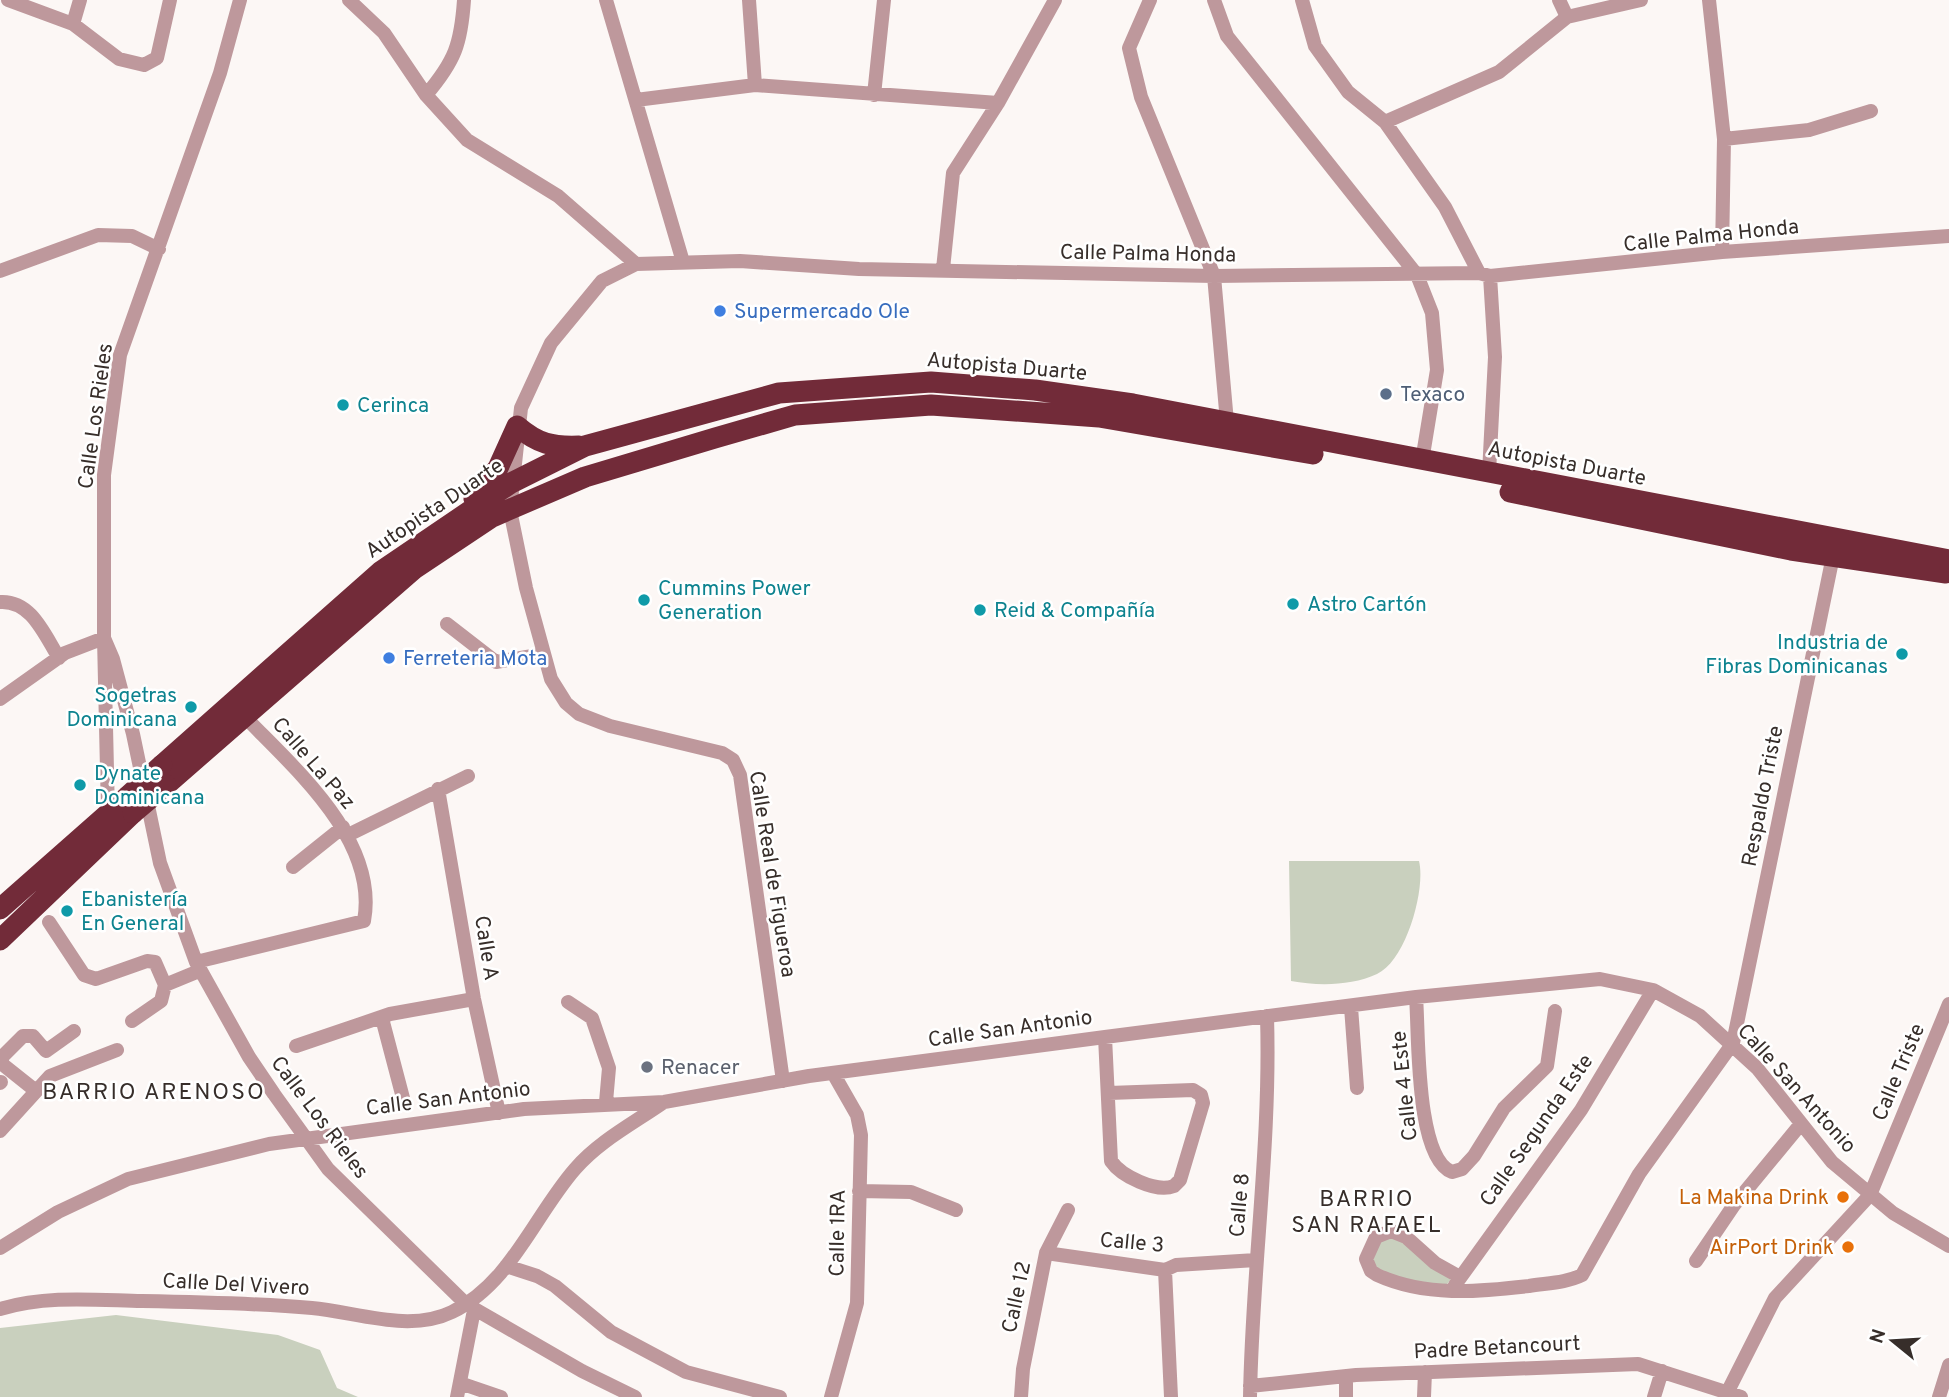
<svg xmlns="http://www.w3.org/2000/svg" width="1949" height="1397" font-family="Overpass,sans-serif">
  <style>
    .green { fill: #c9d0be }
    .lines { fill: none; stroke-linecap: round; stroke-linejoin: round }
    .minor { stroke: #be989c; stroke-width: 14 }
    .highway { stroke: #722b39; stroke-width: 21 }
    .highway-bridge { stroke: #722b39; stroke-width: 21 }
    .shop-dot { fill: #3f7fe0; stroke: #fff; stroke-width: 2.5 }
    .service-dot { fill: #5c6f8a; stroke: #fff; stroke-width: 2.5 }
    .culture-dot { fill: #0f9aa8; stroke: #fff; stroke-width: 2.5 }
    .worship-dot { fill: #6b7280; stroke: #fff; stroke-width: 2.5 }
    .food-dot { fill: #e8710a; stroke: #fff; stroke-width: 2.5 }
    .labels { text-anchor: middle; stroke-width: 5; stroke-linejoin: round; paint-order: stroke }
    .street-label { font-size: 21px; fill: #372e2a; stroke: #fff }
    .shop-label { font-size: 21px; fill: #366cbe; stroke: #fff; text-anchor: start }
    .service-label { font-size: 21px; fill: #4e5e75; stroke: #fff; text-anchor: start }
    .culture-label { font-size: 21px; fill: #0d838f; stroke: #fff; text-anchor: start }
    .worship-label { font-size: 21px; fill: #5b616d; stroke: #fff; text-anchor: start }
    .food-label { font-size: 21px; fill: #c56008; stroke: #fff; text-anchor: end }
    .neighbourhood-label { font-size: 23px; letter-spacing: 2px; fill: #372e2a; stroke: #fff }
  </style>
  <rect width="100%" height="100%" fill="#fcf7f5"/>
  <path class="green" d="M1289,861H1419C1426,889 1406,961 1377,974C1351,986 1318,986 1291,981Z
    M1398,1235L1451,1279L1445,1287L1388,1278L1372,1263L1379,1240Z
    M116,1315L278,1335L320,1350L337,1388L358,1397H0V1328Z"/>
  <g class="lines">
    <path class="minor" d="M8,0L73,24L119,59L144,65L157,58L170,0
      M349,0L384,33L426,95L467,140L558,196L636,264
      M606,0L683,262
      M749,0L755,85
      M1150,0L1129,48L1141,97L1214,276L1227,422
      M1214,0L1227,36L1417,275L1432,313L1437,370L1422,461
      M1302,0L1315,46L1348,92L1385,122L1445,207L1479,273
      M1559,0L1567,17
      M1709,0L1724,139L1722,252
      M73,24L80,0
      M426,95C455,61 461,44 464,0
      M874,95L884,0
      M636,100L755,85L998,103
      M1385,122L1499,72L1567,17L1641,0
      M1724,139L1809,130L1871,111
      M943,269L953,173L998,103L1055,0
      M0,271L98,235L132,236L159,249
      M1489,473L1495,357L1490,276
      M0,602C31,600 44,634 59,658
      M447,624L496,662L544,654
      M104,638L113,659L133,734L160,863L196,962L249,1057L274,1094L328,1169L466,1304L582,1371L635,1397
      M0,699L65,653L104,638
      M438,789L474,999L499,1113
      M108,814L104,638V475L120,355L220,73L240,0
      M348,835L468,776
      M293,867L343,827
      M49,922L84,975L96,979L147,961L155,962L165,985L199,971
      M196,962L364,921C379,840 294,768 244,716
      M1416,997C1419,1032 1415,1158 1452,1172L1462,1169L1474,1156L1504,1108L1547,1066L1555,1011
      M568,1002L592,1018L609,1068L606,1102
      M1351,1007L1357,1088
      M384,1017L383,1022L403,1098
      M132,1021L161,1001L165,985
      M1105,1037L1111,1161C1121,1176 1156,1193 1174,1186L1180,1180L1203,1103L1201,1095L1193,1090L1109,1093
      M296,1046L390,1014L474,999
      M783,1081L740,775L733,760L722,753L610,726L579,714L566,703L551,679L526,588L510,510L521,408L551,343L602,281L636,264L740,261L859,269L1214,276L1479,273L1490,276L1722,252L1949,236
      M0,1083L1,1082
      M36,1091L2,1064V1057L23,1036H33L46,1051L74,1031
      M0,1131L50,1076L117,1050
      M859,1191L911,1192L956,1210
      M0,1248L58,1212L128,1179L269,1144L524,1109L664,1102L809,1076L1105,1037L1416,997L1600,979L1653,990L1700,1016L1757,1068L1832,1162L1893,1213L1949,1246
      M1046,1253L1165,1270L1176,1265L1256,1260
      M1696,1261L1734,1205L1800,1125
      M506,1266L537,1276L555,1286L611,1332L686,1372L780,1397
      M1165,1270L1171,1397
      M1460,1277L1435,1263L1406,1237L1391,1231L1376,1237L1366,1259L1371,1271L1377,1275C1425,1297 1478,1292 1529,1286C1547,1283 1566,1283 1582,1275L1639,1174L1733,1043L1833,556
      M1455,1285L1581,1110L1653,990
      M0,1309C46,1295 95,1300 142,1301C199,1302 255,1303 312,1308C356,1312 409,1333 452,1312C511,1283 534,1216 575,1169C599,1141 634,1123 664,1102
      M1346,1376V1397
      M460,1383L501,1397
      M1250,1386L1356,1375L1638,1364L1741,1397
      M457,1397L474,1310
      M831,1397L857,1303L861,1135L857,1115L833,1073
      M1021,1397L1023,1369L1046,1253L1068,1210
      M1250,1397C1252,1270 1271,1143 1267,1016
      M1424,1397L1425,1372
      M1654,1397L1662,1371
      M1725,1397L1775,1298L1870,1195L1949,1004
      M1939,1397L1949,1365"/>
    <path class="highway" d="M1510,492L1791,550L1946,573
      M474,499L498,468L517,426C538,444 552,447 579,446
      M162,765L380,572L511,483L585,446L779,393L931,382L1035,390L1133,404L1949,560
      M166,785L414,569L492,517L585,477L715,438L795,415L931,405L1099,417L1313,454
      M0,909L128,796
      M0,940L133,813"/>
    <path class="highway-bridge" d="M128,796L162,765
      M133,813L166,785"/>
  </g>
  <g class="shop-dot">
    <circle cx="720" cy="311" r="7"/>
    <circle cx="389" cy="658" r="7"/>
  </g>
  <circle class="service-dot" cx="1386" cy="394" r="7"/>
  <g class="culture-dot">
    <circle cx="343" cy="405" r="7"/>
    <circle cx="644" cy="600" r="7"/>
    <circle cx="1293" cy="604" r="7"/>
    <circle cx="980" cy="610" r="7"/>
    <circle cx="1902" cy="654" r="7"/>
    <circle cx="191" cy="707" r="7"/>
    <circle cx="80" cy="785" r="7"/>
    <circle cx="67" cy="911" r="7"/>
  </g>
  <circle class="worship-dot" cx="647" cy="1067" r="7"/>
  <g class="food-dot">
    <circle cx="1843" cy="1197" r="7"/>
    <circle cx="1848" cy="1247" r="7"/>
  </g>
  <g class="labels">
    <g class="street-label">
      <text transform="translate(1711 235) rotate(-6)" y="7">Calle Palma Honda</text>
      <text transform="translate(1148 253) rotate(1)" y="7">Calle Palma Honda</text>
      <text transform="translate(1007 366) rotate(5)" y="7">Autopista Duarte</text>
      <text transform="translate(95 416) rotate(-82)" y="7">Calle Los Rieles</text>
      <text transform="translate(1567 463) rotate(11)" y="7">Autopista Duarte</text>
      <text transform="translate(434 508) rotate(-34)" y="7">Autopista Duarte</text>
      <text transform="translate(314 763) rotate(49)" y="7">Calle La Paz</text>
      <text transform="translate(1762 796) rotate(-79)" y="7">Respaldo Triste</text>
      <text transform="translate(773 874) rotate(81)" y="7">Calle Real de Figueroa</text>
      <text transform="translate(487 948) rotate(81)" y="7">Calle A</text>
      <text transform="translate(1010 1028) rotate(-8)" y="7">Calle San Antonio</text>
      <text transform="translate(1898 1072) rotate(-67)" y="7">Calle Triste</text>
      <text transform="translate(1404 1086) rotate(-96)" y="7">Calle 4 Este</text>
      <text transform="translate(1797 1088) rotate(48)" y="7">Calle San Antonio</text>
      <text transform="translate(448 1098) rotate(-7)" y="7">Calle San Antonio</text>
      <text transform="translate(320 1117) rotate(53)" y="7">Calle Los Rieles</text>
      <text transform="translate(1536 1130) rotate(-55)" y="7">Calle Segunda Este</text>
      <text transform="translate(1239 1205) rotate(-85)" y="7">Calle 8</text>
      <text transform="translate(837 1233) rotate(-89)" y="7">Calle 1RA</text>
      <text transform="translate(1132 1242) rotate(5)" y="7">Calle 3</text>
      <text transform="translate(236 1284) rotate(3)" y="7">Calle Del Vivero</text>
      <text transform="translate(1016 1297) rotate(-78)" y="7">Calle 12</text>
      <text transform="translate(1497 1347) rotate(-3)" y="7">Padre Betancourt</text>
    </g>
    <g class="shop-label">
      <text x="734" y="318">Supermercado Ole</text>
      <text x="403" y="665">Ferreteria Mota</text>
    </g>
    <g class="service-label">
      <text x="1400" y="401">Texaco</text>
    </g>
    <g class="culture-label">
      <text x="357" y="412">Cerinca</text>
      <text x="658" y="595">Cummins Power<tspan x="658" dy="24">Generation</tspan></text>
      <text x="1307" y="611">Astro Cartón</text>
      <text x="994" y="617">Reid &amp; Compañía</text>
      <text x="1888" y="649" text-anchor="end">Industria de<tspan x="1888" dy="24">Fibras Dominicanas</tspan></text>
      <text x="177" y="702" text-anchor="end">Sogetras<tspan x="177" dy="24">Dominicana</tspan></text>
      <text x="94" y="780">Dynate<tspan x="94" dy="24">Dominicana</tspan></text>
      <text x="81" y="906">Ebanistería<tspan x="81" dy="24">En General</tspan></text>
    </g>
    <g class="worship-label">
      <text x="661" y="1074">Renacer</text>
    </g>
    <g class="food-label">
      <text x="1829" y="1204">La Makina Drink</text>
      <text x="1834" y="1254">AirPort Drink</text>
    </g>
    <g class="neighbourhood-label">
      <text x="154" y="1099">BARRIO ARENOSO</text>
      <text x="1367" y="1206">BARRIO<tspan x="1367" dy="26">SAN RAFAEL</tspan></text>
    </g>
  </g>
  <g transform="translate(1893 1341) rotate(288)" stroke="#ffffff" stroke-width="5" paint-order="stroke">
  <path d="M0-5L12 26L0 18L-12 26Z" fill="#372e2a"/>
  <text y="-10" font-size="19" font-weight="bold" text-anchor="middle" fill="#372e2a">N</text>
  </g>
</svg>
